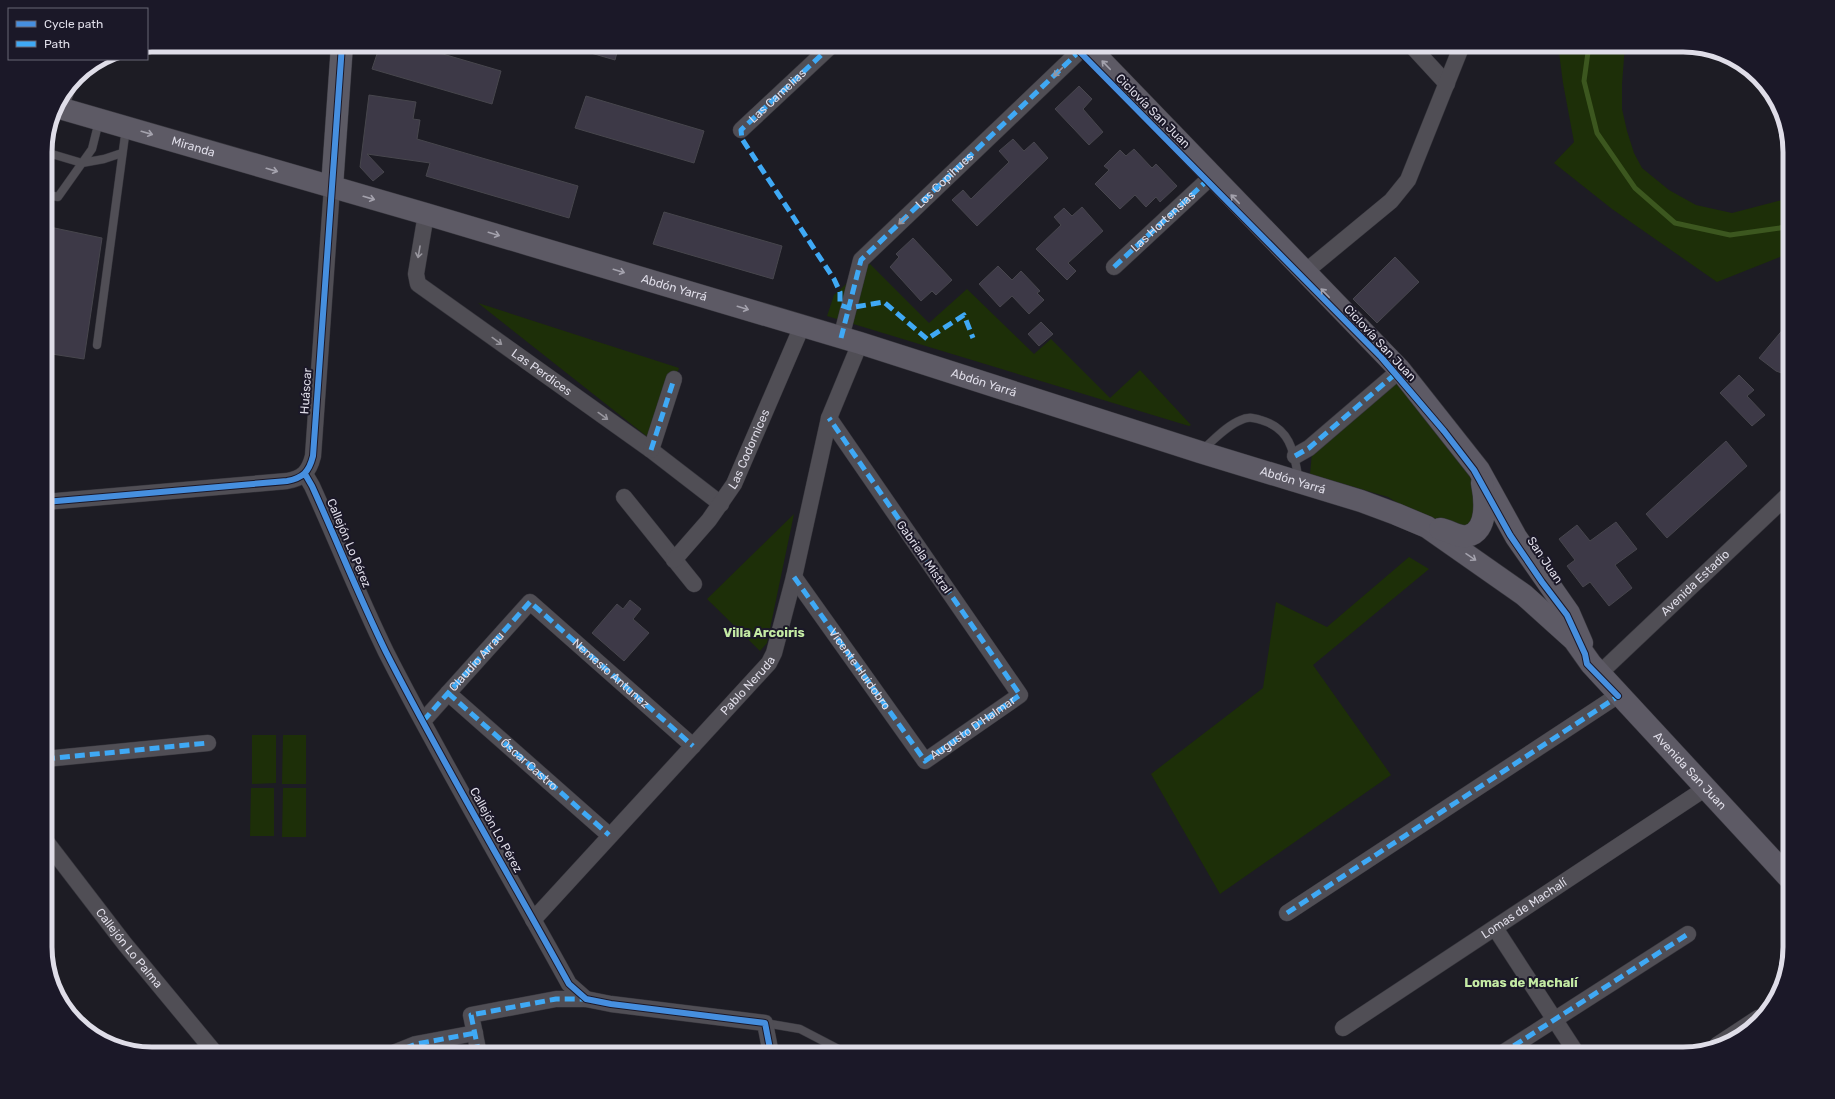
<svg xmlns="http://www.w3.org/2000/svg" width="1835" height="1099" font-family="Rubik,sans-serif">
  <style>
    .green { fill: #1d2f08 }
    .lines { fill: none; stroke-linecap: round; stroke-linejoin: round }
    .stream { stroke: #3c571f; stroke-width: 5 }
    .building { fill: #3d3947; stroke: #47464d }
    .lane-casing { stroke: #37363d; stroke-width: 9 }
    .street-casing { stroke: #37363d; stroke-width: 17 }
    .secondary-casing { stroke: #37363d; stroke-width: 23 }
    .primary-casing { stroke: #37363d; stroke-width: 23 }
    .lane { stroke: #504e55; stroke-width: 8 }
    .street { stroke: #504e55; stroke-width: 16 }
    .secondary { stroke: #5c5a64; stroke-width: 22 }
    .primary { stroke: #5d5a65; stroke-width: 22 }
    .quiet { stroke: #3fa9f5; stroke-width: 5; stroke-dasharray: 10 5; stroke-linecap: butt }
    .cycleway-casing { stroke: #1b1828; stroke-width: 8 }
    .cycleway { stroke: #468fdf; stroke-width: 6 }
    .oneway { stroke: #a4a2ad }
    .oneway2 { stroke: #98969e }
    .labels { text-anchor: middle; stroke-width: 4; stroke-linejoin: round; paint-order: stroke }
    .street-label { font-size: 12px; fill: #dfdde8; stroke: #1b1828 }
    .neighbourhood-label { font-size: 13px; font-weight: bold; fill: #c4eaa4; stroke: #1b1828 }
    .rim { fill: none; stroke: #dfdde8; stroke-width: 5 }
  </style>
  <rect width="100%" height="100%" fill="#1d1c24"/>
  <path class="green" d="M1558,45H1625L1622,84V109L1627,131L1634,153L1642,168L1669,190L1696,205L1732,213L1790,198V253L1717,282L1612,209L1554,163L1574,142L1563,83Z
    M869,263L929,323L967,289L1034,354L1051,339L1110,398L1140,370L1191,425L1189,426L827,316L834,295Z
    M478,303L679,368L654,442Z
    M1395,379L1426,409L1473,481L1481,501L1465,532L1423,519L1388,497L1310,474L1312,453Z
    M794,514L767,643L760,651L707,599Z
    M1409,557L1429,569L1313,665L1391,775L1220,894L1151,774L1263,688L1276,602L1327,627Z
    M252,735H276V783L252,784Z
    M283,735H306V784H282Z
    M251,788H274V836H250Z
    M283,788H306V837H282Z"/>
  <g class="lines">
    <path class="stream" d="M1589,45L1584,81L1597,133L1635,188L1675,223L1730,235L1780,228L1790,224"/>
  </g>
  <path class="building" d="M380,45H412L501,71L492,104L372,69Z
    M577,45H619L615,60L577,49Z
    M1079,86L1092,99L1083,109L1103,132L1089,145L1055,109Z
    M369,95L416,102L413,119L420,120L417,139L578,186L569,218L426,176L430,163L367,154L384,172L373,181L360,167Z
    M586,96L704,131L694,163L575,128Z
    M1013,139L1024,151L1034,142L1048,158L977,226L952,200L963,190L971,199L1009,162L999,151Z
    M1134,149L1152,168L1156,164L1177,186L1160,202L1156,197L1146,207L1135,195L1120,209L1095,184L1109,170L1104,166L1120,150L1126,156Z
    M1082,207L1103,231L1068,263L1076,271L1067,280L1036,249L1061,225L1054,217L1064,208L1072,216Z
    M664,212L782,246L773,279L653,244Z
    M45,226L102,238L84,359L45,353Z
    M913,238L952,280L936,295L932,291L921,301L890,267L899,257L896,254Z
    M1395,257L1419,282L1377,323L1353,299Z
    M998,266L1012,280L1021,271L1040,291L1037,293L1044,300L1029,314L1012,296L1000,307L979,284Z
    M1790,321V376L1776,371L1759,358Z
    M1041,322L1053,334L1039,346L1028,334Z
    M1739,375L1754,390L1747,396L1765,415L1752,426L1720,393Z
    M1726,441L1747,466L1667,538L1646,514Z
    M1616,522L1637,549L1615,565L1632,588L1609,606L1590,582L1583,587L1567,566L1575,560L1559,539L1577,525L1590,541Z
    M630,600L641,609L633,619L649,633L624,661L592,633L617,604L623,609Z"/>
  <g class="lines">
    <g class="lane-casing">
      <path id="lane" d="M64,108L76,77
        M45,152L82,163L104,159L122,153
        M45,194L58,197L92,149L99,121
        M97,345L126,128
        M1202,450C1214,440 1226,426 1241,420C1248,416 1254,418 1261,420C1292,429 1294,454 1299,481
        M765,1023L800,1029L848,1054"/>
    </g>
    <g class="street-casing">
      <g id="street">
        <path d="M1411,45L1447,84"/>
        <path id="s1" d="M741,130L832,45"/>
        <path id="s2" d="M426,214L416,274L418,284L651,450L721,504"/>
        <path id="s3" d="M1114,267L1212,176"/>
        <path d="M1305,272L1391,201L1408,180L1462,45"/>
        <path d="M841,338L861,260L1086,45"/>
        <path d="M651,450L674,379"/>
        <path d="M1295,456L1309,448L1400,370"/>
        <path d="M305,474L312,486C337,541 359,597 386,652C443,764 508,873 569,984L586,999L611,1004L765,1023L771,1054"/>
        <path d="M624,497L694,584"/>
        <path d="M45,502L287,481C303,478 309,472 313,456L332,187"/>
        <path id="s4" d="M674,560L709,520L734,484L802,326"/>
        <path d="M794,577L925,761L1020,695L829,418"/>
        <path id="s5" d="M1600,673L1790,493"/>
        <path d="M448,693L609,835"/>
        <path d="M423,721L530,602L693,746"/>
        <path d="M45,759L208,743"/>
        <path id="s6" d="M45,840L124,943L216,1054"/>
        <path d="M1287,913L1620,694"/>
        <path id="s7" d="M533,920L769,663L774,653L794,577L829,418L860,343"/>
        <path d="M1495,928L1577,1054"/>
        <path id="s8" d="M1343,1028L1706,788"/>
        <path d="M1717,1045L1758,1018"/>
        <path d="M391,1054L416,1044L475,1033"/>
        <path d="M479,1054L471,1015L556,999H586"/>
        <path d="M1501,1054L1688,934"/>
      </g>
    </g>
    <g class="secondary-casing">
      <path id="secondary" d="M332,187L342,45"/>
    </g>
    <g class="primary-casing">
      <g id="primary">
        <path d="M1086,45L1400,370L1479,470L1516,537L1569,613L1582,643"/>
        <path id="s9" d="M56,107L426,214L860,343L1200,452L1361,501L1396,514L1427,527L1524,595L1574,640L1591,664L1790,879"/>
        <path d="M1440,529C1449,530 1458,538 1467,536C1489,532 1485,498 1482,483"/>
      </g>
    </g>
    <use href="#lane" class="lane"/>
    <use href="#street" class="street"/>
    <use href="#secondary" class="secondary"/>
    <use href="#primary" class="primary"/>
    <g class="quiet">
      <path d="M832,45L741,130L742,139L834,279L840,292V305L849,308L884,302L927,339L964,315L973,338"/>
      <path d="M1114,267L1212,176"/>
      <path id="s10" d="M841,338L861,260L1086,45"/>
      <path d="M651,450L674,379"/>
      <path d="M1295,456L1309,448L1400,370"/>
      <path id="s11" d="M794,577L925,761L1020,695L829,418"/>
      <path id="s12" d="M448,693L609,835"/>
      <path id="s13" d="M423,721L530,602L693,746"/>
      <path d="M45,759L208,743"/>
      <path d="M45,864L56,854"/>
      <path d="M1287,913L1620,695"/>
      <path d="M1717,1045L1758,1018"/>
      <path d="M391,1054L416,1044L475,1033"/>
      <path d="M479,1054L471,1015L556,999H586"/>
      <path d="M1501,1054L1688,934"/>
    </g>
    <g class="cycleway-casing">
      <path id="cycleway" d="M1073,45L1381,357L1444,431L1474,470L1510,535L1542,582L1567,615L1585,654L1587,664L1618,696
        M305,474L312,486C337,541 359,597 386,652C443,764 508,873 569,984L586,999L611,1004L765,1023L771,1054
        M45,502L287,481C303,478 309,472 313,456L342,45"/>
    </g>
    <use href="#cycleway" class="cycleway"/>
  </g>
  <defs><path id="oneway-shaft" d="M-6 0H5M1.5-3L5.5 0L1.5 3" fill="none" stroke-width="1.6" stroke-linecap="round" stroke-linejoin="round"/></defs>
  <g class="oneway">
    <use href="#oneway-shaft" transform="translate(1106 65) rotate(-134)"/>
    <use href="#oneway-shaft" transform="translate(147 133) rotate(16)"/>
    <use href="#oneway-shaft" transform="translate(272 170) rotate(16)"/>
    <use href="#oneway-shaft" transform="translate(369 198) rotate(16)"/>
    <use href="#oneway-shaft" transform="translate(1235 199) rotate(-134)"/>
    <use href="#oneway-shaft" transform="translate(494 234) rotate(17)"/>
    <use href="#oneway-shaft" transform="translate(619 271) rotate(17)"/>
    <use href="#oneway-shaft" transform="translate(1325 293) rotate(-134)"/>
    <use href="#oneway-shaft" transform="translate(743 308) rotate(17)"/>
    <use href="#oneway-shaft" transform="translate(1471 557) rotate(34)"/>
  </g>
  <g class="oneway2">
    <use href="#oneway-shaft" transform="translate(1058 72) rotate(136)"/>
    <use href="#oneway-shaft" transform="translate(903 220) rotate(136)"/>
    <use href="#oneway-shaft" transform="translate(419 252) rotate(100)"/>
    <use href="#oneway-shaft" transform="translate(497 341) rotate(36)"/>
    <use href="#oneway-shaft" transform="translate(603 416) rotate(36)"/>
  </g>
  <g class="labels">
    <g class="street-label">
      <text dy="4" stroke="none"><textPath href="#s1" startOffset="50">Las Camelias</textPath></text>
      <text transform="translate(1153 111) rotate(45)" y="4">Ciclovía San Juan</text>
      <text dy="4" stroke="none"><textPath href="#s9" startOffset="143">Miranda</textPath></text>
      <text dy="4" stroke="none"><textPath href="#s10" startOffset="196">Los Copihues</textPath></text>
      <text dy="4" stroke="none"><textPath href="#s3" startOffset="67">Las Hortensias</textPath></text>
      <text dy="4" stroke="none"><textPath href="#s9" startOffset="644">Abdón Yarrá</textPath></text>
      <text transform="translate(1380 343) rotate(47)" y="4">Ciclovía San Juan</text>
      <text dy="4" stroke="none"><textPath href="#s2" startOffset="223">Las Perdices</textPath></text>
      <text dy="4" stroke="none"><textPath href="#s9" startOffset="968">Abdón Yarrá</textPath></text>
      <text transform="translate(306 391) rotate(-86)" y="4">Huáscar</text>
      <text dy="4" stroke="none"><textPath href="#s4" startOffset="135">Las Codornices</textPath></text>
      <text dy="4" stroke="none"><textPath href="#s9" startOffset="1292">Abdón Yarrá</textPath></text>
      <text transform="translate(349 543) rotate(67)" y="4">Callejón Lo Pérez</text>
      <text transform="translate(924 557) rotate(55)" y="4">Gabriela Mistral</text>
      <text transform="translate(1545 560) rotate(56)" y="4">San Juan</text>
      <text dy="4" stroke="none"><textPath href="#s5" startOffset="131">Avenida Estadio</textPath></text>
      <text dy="4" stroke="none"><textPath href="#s13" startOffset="80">Claudio Arrau</textPath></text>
      <text dy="4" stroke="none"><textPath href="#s11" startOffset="113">Vicente Huidobro</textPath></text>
      <text dy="4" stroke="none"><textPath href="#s13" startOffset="268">Nemesio Antunez</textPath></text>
      <text dy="4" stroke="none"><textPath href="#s7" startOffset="318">Pablo Neruda</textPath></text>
      <text dy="4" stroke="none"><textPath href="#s11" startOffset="284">Augusto D'Halmar</textPath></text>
      <text dy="4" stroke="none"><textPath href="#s12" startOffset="108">Óscar Castro</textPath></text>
      <text dy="4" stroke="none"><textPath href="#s9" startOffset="1795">Avenida San Juan</textPath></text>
      <text transform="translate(496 830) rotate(61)" y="4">Callejón Lo Pérez</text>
      <text dy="4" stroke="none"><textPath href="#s8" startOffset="217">Lomas de Machalí</textPath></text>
      <text dy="4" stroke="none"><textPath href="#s6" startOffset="137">Callejón Lo Palma</textPath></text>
    </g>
    <g class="neighbourhood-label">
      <text x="764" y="637">Villa Arcoiris</text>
      <text x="1521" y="987">Lomas de Machalí</text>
    </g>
  </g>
  <path d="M0 0H1835V1099H0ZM152 52H1683A100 100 0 0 1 1783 152V947A100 100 0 0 1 1683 1047H152A100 100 0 0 1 52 947V152A100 100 0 0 1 152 52Z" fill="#1b1828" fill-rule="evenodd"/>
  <path class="rim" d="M152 52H1683A100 100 0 0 1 1783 152V947A100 100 0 0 1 1683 1047H152A100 100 0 0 1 52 947V152A100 100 0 0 1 152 52Z"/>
  <rect x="8" y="8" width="140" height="52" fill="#1b1828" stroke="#696775"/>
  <rect x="16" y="21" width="20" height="6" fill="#468fdf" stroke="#696775"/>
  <text x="44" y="28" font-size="12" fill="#dfdde8">Cycle path</text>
  <rect x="16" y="41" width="20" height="6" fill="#3fa9f5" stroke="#696775"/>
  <text x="44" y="48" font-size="12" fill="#dfdde8">Path</text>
</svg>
